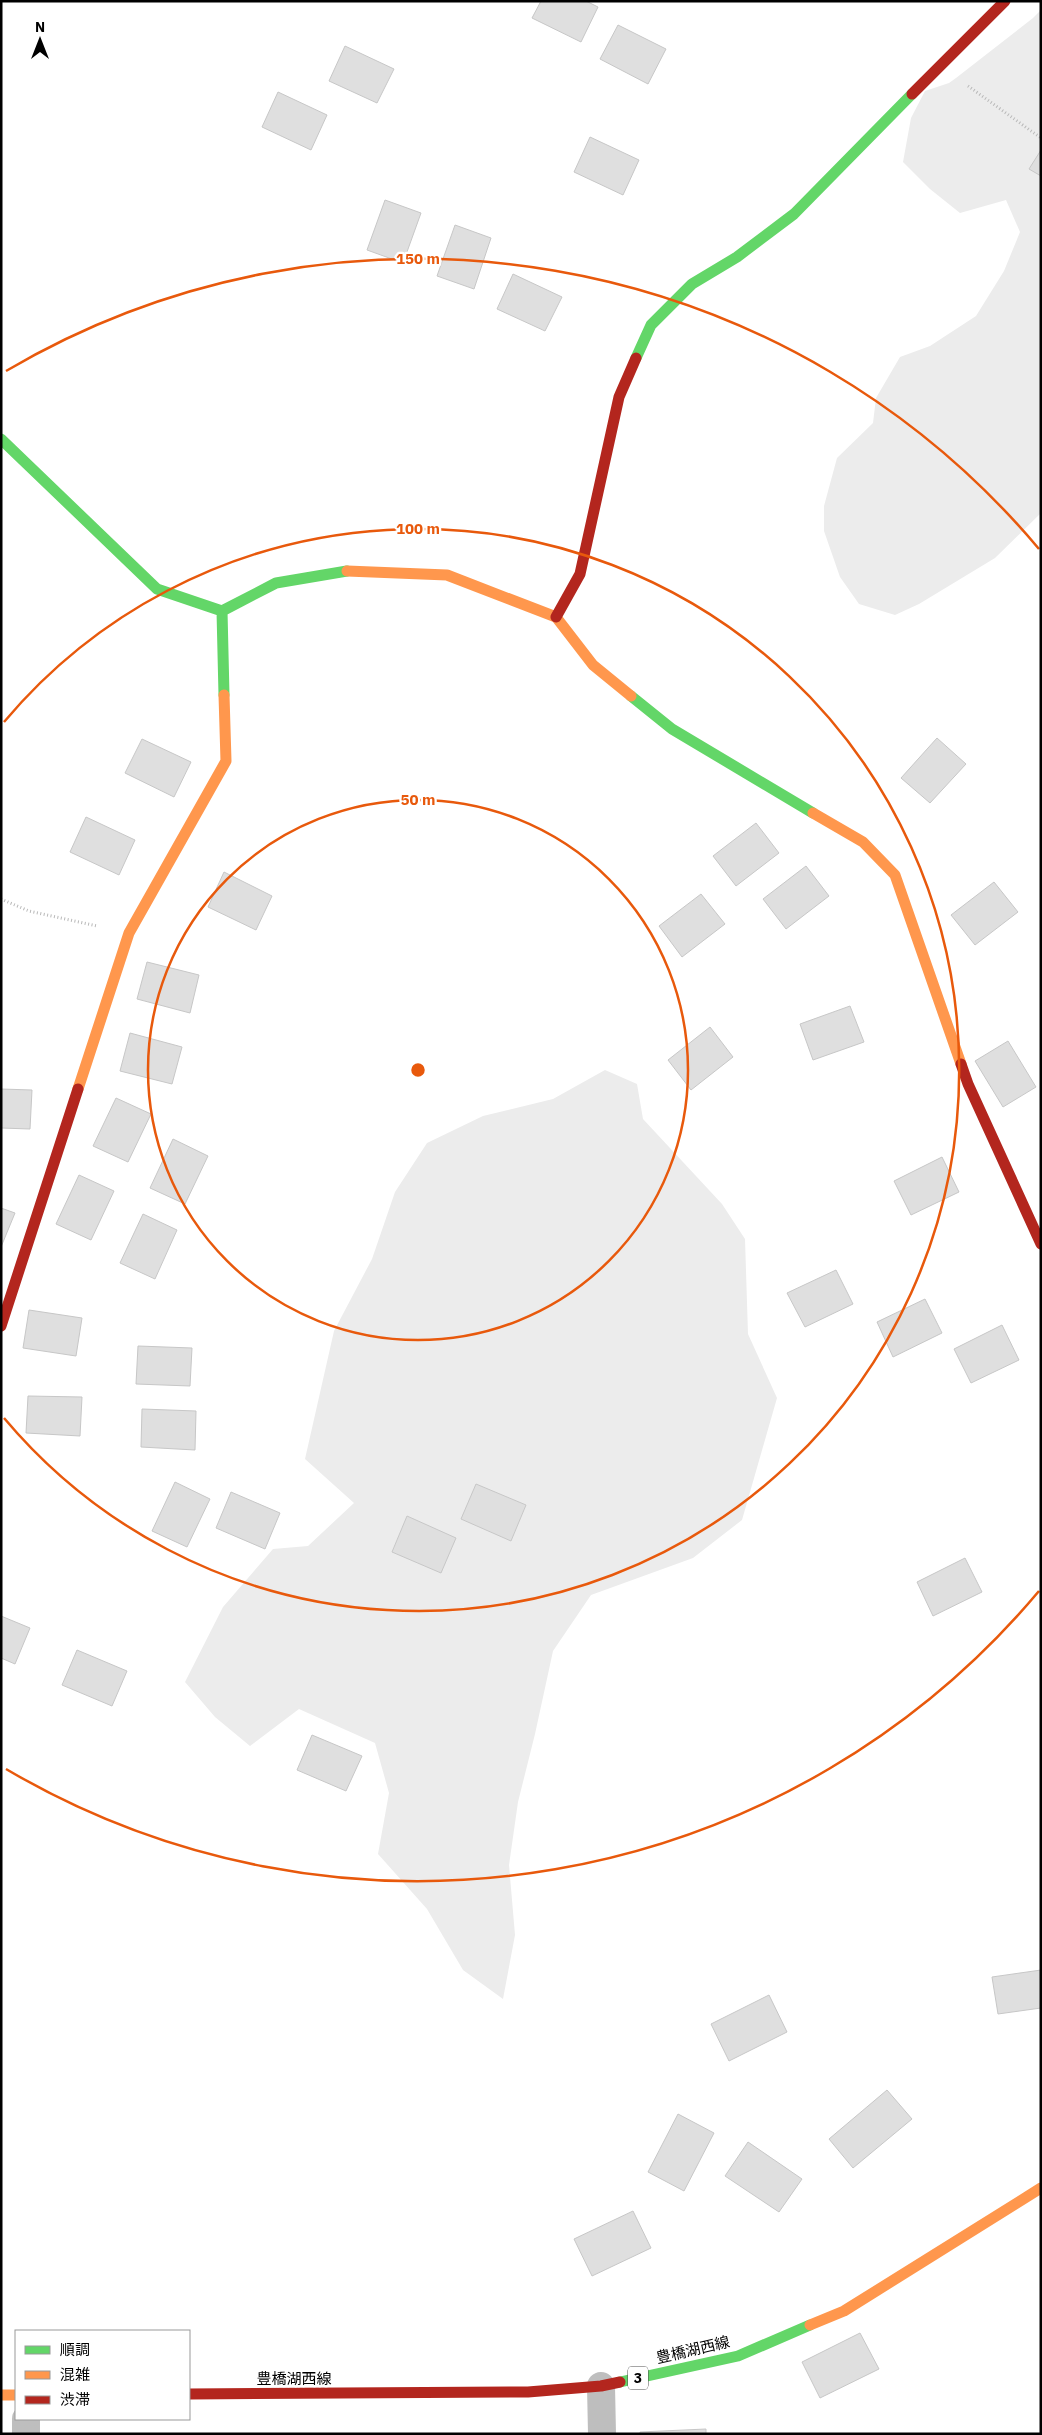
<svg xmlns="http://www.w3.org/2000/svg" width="1042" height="2435" font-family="'IBM Plex Sans','Noto Sans JP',sans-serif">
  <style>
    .green { fill: #ececec }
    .building { fill: #dfdfdf; stroke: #c7c7c7 }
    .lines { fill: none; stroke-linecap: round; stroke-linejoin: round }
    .path { stroke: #b9b9b9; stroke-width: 3; stroke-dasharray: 1 2.5; stroke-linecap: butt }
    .street { stroke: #bebebe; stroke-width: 28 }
    .fast { stroke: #63d668; stroke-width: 11 }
    .slow { stroke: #ff974d; stroke-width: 11 }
    .jam { stroke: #b3261e; stroke-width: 11 }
    .ring { fill: none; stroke: #e8590c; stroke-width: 2.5 }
    .labels { text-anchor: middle; stroke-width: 4.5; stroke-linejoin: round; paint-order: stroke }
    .shield { fill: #fff; stroke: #4c4c4c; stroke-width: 1 }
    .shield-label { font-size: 14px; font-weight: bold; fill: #000 }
    .street-label { font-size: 15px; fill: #000; stroke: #fff }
    .centre { fill: #e8590c; stroke: #fff; stroke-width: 2.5 }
    .ring-label { font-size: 15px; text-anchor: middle; font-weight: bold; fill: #e8590c; stroke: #fff; stroke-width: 4.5; stroke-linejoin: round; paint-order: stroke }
  </style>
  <rect width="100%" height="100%" fill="#fff"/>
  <path class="green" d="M1041,10V513L995,558L919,604L895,615L859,604L840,577L824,531V506L837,458L873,423L876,398L900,357L930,346L976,316L1004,271L1020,232L1006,200L960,213L930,189L903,162L911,118L925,91L949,83L956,78L1033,18Z
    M605,1070L637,1084L643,1119L722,1204L745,1239L748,1334L777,1398L742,1520L693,1558L591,1595L553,1651L535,1734L518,1802L509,1865L515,1935L503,1999L463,1970L427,1909L378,1854L389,1793L375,1743L299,1709L250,1746L215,1717L185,1682L223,1607L273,1549L308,1546L354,1503L305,1459L334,1331L372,1259L395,1192L427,1143L483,1116L553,1099Z"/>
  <path class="building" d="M541,1H586L598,7L581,42L532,18Z
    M618,25L666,49L648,84L600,59Z
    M345,46L394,69L377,103L329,81Z
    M278,92L327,115L311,150L262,127Z
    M590,137L639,160L623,195L574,172Z
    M1041,150V176L1029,169Z
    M385,200L421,213L403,263L367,250Z
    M455,225L491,238L474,289L437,276Z
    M513,274L562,297L545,331L497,309Z
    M937,738L966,764L930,803L901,778Z
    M142,739L191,762L174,797L125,773Z
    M86,817L135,840L119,875L70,852Z
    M756,823L779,853L736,886L713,856Z
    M806,866L829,896L786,929L763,899Z
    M224,872L272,896L256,930L208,907Z
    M994,882L1018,912L975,945L951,915Z
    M701,894L725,924L682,957L659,926Z
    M147,962L199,975L190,1013L137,999Z
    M850,1006L864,1042L813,1060L800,1024Z
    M710,1027L733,1057L691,1090L668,1060Z
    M130,1033L182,1047L172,1084L120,1071Z
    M1008,1041L1036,1087L1003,1107L975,1061Z
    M1,1089L32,1090L30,1129L1,1128Z
    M116,1098L151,1114L128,1162L93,1146Z
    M173,1139L208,1156L185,1204L150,1188Z
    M942,1157L959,1192L911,1215L894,1181Z
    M79,1175L114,1191L91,1240L56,1224Z
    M1,1208L15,1213L1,1247Z
    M143,1214L177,1230L155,1279L120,1263Z
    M836,1270L853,1304L805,1327L787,1293Z
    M925,1299L942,1333L893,1357L877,1322Z
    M29,1310L82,1318L76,1356L23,1348Z
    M1002,1325L1019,1360L971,1383L954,1349Z
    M138,1346L192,1348L190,1386L136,1384Z
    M28,1396L82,1397L80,1436L26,1433Z
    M142,1409L196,1411L195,1450L141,1447Z
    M175,1482L210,1499L187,1547L152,1531Z
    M476,1484L526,1505L511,1541L461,1519Z
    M231,1492L280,1513L265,1549L216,1528Z
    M407,1516L456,1538L441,1573L392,1552Z
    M965,1558L982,1592L933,1616L917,1582Z
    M1,1616L30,1628L15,1664L1,1658Z
    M77,1650L127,1671L112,1706L62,1685Z
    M312,1735L362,1756L346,1791L297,1770Z
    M1041,1970V2008L998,2014L992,1977Z
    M769,1995L787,2032L729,2061L711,2024Z
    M887,2090L912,2119L853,2168L829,2139Z
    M678,2114L714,2133L684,2191L648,2172Z
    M748,2142L802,2179L779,2212L725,2176Z
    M633,2211L651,2248L592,2276L574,2239Z
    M860,2333L879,2369L820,2398L802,2362Z
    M706,2429V2434H640V2432Z"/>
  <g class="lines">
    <path class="path" d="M968,86L1041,138
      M1,899L29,911L97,926"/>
    <path class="street" d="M601,2386L602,2434
      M26,2419V2434"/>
    <path class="fast" d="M636,358L651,325L692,284L737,257L794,214L912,94
      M1,439L157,589L222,611L276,583L347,571
      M222,611L224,695
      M631,696L672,729L813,813
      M620,2382L738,2356L810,2325"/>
    <path class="slow" d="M347,571L447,575L556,617L593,665L631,696
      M813,813L863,842L895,875L961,1064
      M78,1089L129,933L226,761L224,695
      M810,2325L844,2311L1041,2188
      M1,2395H16"/>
    <path class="jam" d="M912,94L1005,1
      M556,617L580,574L619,397L636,358
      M961,1064L968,1084L1041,1244
      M1,1326L78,1089
      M189,2394L528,2392L601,2386L620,2382"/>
  </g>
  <g class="ring">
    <circle cx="418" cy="1070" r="270"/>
    <path d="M4 722A541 541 0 1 1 4 1418"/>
    <path d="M1039 1591A811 811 0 0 1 6 1769M6 371A811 811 0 0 1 1039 549"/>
  </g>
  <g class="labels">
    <rect class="shield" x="628" y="2366.5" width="20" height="23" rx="4"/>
    <g class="shield-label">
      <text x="638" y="2383">3</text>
    </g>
    <g class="street-label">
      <text transform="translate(693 2350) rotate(-13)" y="5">豊橋湖西線</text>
      <text x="294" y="2384">豊橋湖西線</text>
    </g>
  </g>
  <circle cx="418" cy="1070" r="8" class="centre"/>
  <g class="ring-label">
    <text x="418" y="264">150 m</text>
    <text x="418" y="534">100 m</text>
    <text x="418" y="805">50 m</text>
  </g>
  <rect width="1042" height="2435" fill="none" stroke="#000000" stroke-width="5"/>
  <rect x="15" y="2330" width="175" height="90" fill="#ffffff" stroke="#999999"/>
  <rect x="25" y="2346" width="25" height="8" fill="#63d668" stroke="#999999"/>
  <text x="60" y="2355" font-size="15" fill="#000000">順調</text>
  <rect x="25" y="2371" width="25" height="8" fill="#ff974d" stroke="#999999"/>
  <text x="60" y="2380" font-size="15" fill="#000000">混雑</text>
  <rect x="25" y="2396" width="25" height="8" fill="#b3261e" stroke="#999999"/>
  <text x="60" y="2405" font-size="15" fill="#000000">渋滞</text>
  <g transform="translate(40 40)" stroke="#ffffff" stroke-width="4" paint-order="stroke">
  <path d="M0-4L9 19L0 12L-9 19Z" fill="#000000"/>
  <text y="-8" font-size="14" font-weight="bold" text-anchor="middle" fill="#000000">N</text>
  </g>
</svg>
